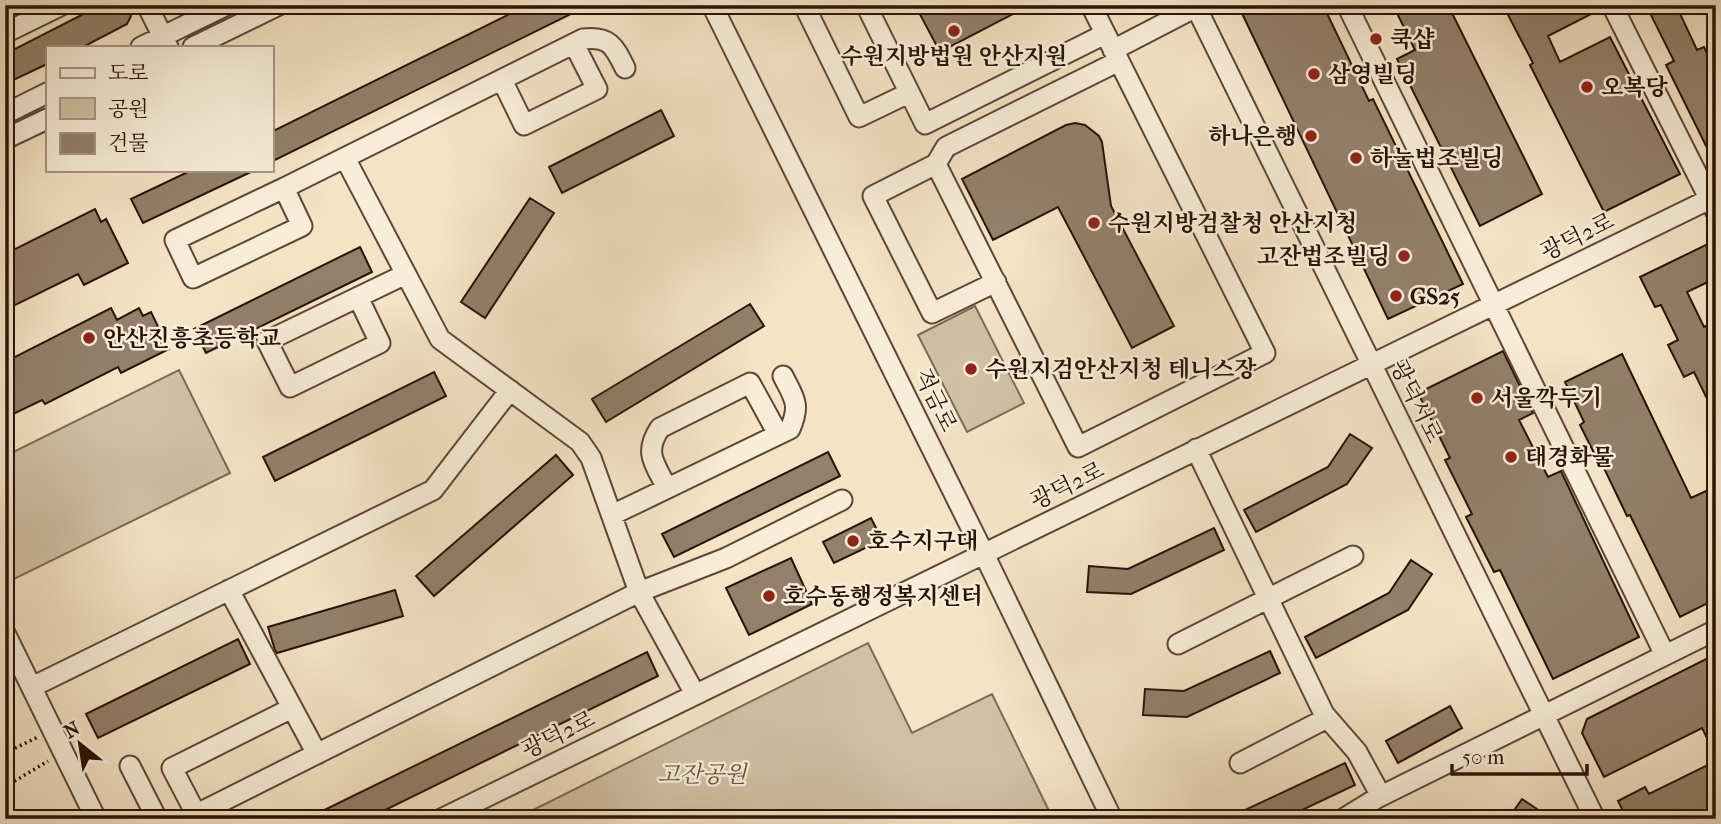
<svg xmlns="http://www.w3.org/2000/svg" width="1721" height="824" font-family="'IM FELL French Canon','Noto Serif KR',serif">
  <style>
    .green { fill: #d1c0a5; stroke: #7d6a56; stroke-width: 2 }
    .building { fill: #937f6a; stroke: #291307; stroke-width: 2 }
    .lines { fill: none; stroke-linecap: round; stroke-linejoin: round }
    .minor-casing { stroke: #5c4736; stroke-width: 23 }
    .path { stroke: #291307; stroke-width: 3.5; stroke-dasharray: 2 3.5; stroke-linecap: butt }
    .minor { stroke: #f8edd9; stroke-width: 19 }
    .poi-dot { fill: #8f2418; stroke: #f8edd9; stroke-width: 2.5 }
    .labels { text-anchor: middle; stroke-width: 5; stroke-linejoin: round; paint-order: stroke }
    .poi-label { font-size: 23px; font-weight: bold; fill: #291307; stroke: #f8edd9; text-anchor: start }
    .street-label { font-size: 23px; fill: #291307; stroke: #f8edd9 }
    .park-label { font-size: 23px; font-style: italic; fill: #64503e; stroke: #f8edd9 }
  </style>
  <rect width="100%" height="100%" fill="#f4e3c5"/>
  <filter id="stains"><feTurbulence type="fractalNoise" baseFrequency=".00286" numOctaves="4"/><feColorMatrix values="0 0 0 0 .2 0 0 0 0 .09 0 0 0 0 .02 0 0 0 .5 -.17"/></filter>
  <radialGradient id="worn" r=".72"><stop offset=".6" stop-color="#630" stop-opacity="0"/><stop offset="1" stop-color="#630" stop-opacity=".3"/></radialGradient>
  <path class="green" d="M975,306L1024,403L967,432L918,335Z
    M179,370L230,473L14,579L5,561V456Z
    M868,643L912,733L992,694L1053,819H537L533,810Z"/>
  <path class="building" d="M101,5H126L131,16L127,24L83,47H47V64L5,84V54Z
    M528,5H589L271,162V132Z
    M915,5H1030L940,52Z
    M1238,5H1323L1369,101L1373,99L1463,284L1388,319Z
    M1393,5H1448L1542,194L1480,226L1397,59L1415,50Z
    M1519,5H1600L1601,9L1548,36L1560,62L1610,37L1680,174L1604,212L1530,65L1533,63L1506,11Z
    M1646,5H1676L1697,50L1704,47L1716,72V166L1666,65L1674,61Z
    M661,110L674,136L562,193L549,167Z
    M1075,123L1085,125L1099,136L1102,142L1111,206L1174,326L1132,348L1058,207L993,240L962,179L1066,125Z
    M192,170H255L143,223L131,199Z
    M530,198L554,213L485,318L461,302Z
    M95,209L101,222L106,219L128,263L84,285L78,274L5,310V254Z
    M1712,242L1716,250V278L1687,292L1704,327L1716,321V417L1694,372L1684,377L1668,345L1678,340L1661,305L1655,307L1640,277Z
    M360,247L372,272L206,353L194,329Z
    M750,304L764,326L606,422L592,399Z
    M111,308L117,320L139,308L143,316L151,312L169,349L121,373L118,367L45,404L42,400L5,418V362Z
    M1503,351L1533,413L1519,420L1548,477L1561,471L1639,637L1553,679L1500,570L1494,572L1466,517L1472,514L1445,460L1450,458L1418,393Z
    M1622,354L1691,498L1706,491L1716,511V599L1680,617L1630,515L1627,516L1603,466L1601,467L1580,425L1584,422L1565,382Z
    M434,372L446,396L275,481L263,457Z
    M1350,434L1372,448L1347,484L1256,532L1244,510L1328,467Z
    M828,452L840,476L674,557L662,534Z
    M556,455L573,475L434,596L416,576Z
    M871,518L882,540L834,563L823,542Z
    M1214,528L1224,550L1131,594L1087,592L1089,566L1128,569Z
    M791,558L812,604L749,635L726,588Z
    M1411,560L1432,574L1408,610L1316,658L1305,637L1389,593Z
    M395,590L403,616L277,653L275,650L268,627Z
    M238,639L250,664L98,738L86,714Z
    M1270,651L1280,673L1187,717L1143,715L1145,689L1184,691Z
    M647,652L658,676L493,757L367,819H306Z
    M1708,658L1716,674V756L1702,728L1604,777L1582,733L1587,719Z
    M1450,706L1462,728L1398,763L1386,741Z
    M1716,761V819H1627L1618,801L1645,787L1649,794Z
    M1345,763L1355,785L1283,819H1226Z
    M1522,799L1552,819H1508Z"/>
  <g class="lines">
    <g class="minor-casing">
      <path id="minor" d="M147,5L168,47
        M712,5L984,554L1112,819
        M804,5L859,117L909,93
        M866,5L925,124L1105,34
        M1195,5L1595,819
        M1347,5L1665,655
        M1612,5L1716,212
        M5,33L62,5
        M141,47L227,5
        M193,47L279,5
        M1113,50L1196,7
        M502,80L524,125L597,89L574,44
        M5,114L47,93
        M5,139L47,119
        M345,158L440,339L580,442L591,458L639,592L695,694
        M936,164L946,147L1119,61
        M284,188L583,39C610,36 614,46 625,68
        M284,188L302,226L193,278L175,240Z
        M996,282L932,313L873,196L936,164L1078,447L1265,353L1091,5
        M358,297L380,343L290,387L267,341L406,274
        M1196,449L1324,714L1357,752L1381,796
        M667,488C655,464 643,453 660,428L750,383L778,434
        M612,515L790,429C801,404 794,398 783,376
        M229,590L317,754
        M5,633L96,819
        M1178,644L1353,556
        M32,687L433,490L510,390
        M1240,763L1327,718
        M130,766L157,819
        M196,814L172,768L292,708
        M187,819L639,592L726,558L842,500
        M441,819L1716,196
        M1343,819L1377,798L1716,630"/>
    </g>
    <path class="path" d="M5,753L38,737
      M5,787L48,761"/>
    <use href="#minor" class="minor"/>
  </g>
  <g class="poi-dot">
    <circle cx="954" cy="31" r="7"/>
    <circle cx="1376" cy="39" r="7"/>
    <circle cx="1314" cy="74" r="7"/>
    <circle cx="1587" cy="87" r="7"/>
    <circle cx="1311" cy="136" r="7"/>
    <circle cx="1356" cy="158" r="7"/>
    <circle cx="1094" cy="223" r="7"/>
    <circle cx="1404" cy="256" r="7"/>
    <circle cx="1396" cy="296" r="7"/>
    <circle cx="89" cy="338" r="7"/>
    <circle cx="971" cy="369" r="7"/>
    <circle cx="1477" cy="398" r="7"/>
    <circle cx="1511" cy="457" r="7"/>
    <circle cx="853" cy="541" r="7"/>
    <circle cx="769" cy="596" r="7"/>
  </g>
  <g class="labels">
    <g class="poi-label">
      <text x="1390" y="47">쿡샵</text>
      <text x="954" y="64" text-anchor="middle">수원지방법원 안산지원</text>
      <text x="1328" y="82">삼영빌딩</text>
      <text x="1601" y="95">오복당</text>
      <text x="1297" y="144" text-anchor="end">하나은행</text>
      <text x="1370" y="166">하눌법조빌딩</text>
      <text x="1108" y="231">수원지방검찰청 안산지청</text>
      <text x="1390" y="264" text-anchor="end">고잔법조빌딩</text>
      <text x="1410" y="304">GS25</text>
      <text x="103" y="346">안산진흥초등학교</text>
      <text x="985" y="377">수원지검안산지청 테니스장</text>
      <text x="1491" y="406">서울깍두기</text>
      <text x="1525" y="465">태경화물</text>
      <text x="867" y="549">호수지구대</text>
      <text x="783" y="604">호수동행정복지센터</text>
    </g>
    <g class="street-label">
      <text transform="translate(1577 236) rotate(-26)" y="8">광덕2로</text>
      <text transform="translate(936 400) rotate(64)" y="8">적금로</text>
      <text transform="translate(1417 401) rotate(64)" y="8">광덕서로</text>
      <text transform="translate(1067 485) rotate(-26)" y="8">광덕2로</text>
      <text transform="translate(558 734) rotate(-26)" y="8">광덕2로</text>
    </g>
    <g class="park-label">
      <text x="702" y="782">고잔공원</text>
    </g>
  </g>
  <rect width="1721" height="824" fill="none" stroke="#f4e3c5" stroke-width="28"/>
  <rect x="7" y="7" width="1707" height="810" fill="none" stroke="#291307" stroke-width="3.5"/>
  <rect x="14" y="14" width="1693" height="796" fill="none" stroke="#291307" stroke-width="2"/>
  <rect x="46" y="46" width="228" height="126" fill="#f8edd9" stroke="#a59685" stroke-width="2"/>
  <rect x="60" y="68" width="35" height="10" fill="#f8edd9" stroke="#a59685" stroke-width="2"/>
  <text x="108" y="80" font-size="21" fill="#291307">도로</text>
  <rect x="60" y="98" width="35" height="21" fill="#d1c0a5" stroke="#a59685" stroke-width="2"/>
  <text x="108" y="116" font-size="21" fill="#291307">공원</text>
  <rect x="60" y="133" width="35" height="21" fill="#937f6a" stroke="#a59685" stroke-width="2"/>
  <text x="108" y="150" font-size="21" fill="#291307">건물</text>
  <g transform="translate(80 744) rotate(330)" stroke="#f8edd9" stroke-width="5" paint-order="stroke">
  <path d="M0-5L12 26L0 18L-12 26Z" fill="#291307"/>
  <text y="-10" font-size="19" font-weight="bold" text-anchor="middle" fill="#291307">N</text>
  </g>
  <path d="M1452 764v10h135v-10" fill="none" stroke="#291307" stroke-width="3.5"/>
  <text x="1462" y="764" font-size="21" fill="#291307" stroke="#f8edd9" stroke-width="5" paint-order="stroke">50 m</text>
  <rect width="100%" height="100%" filter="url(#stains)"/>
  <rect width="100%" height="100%" fill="url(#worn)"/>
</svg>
